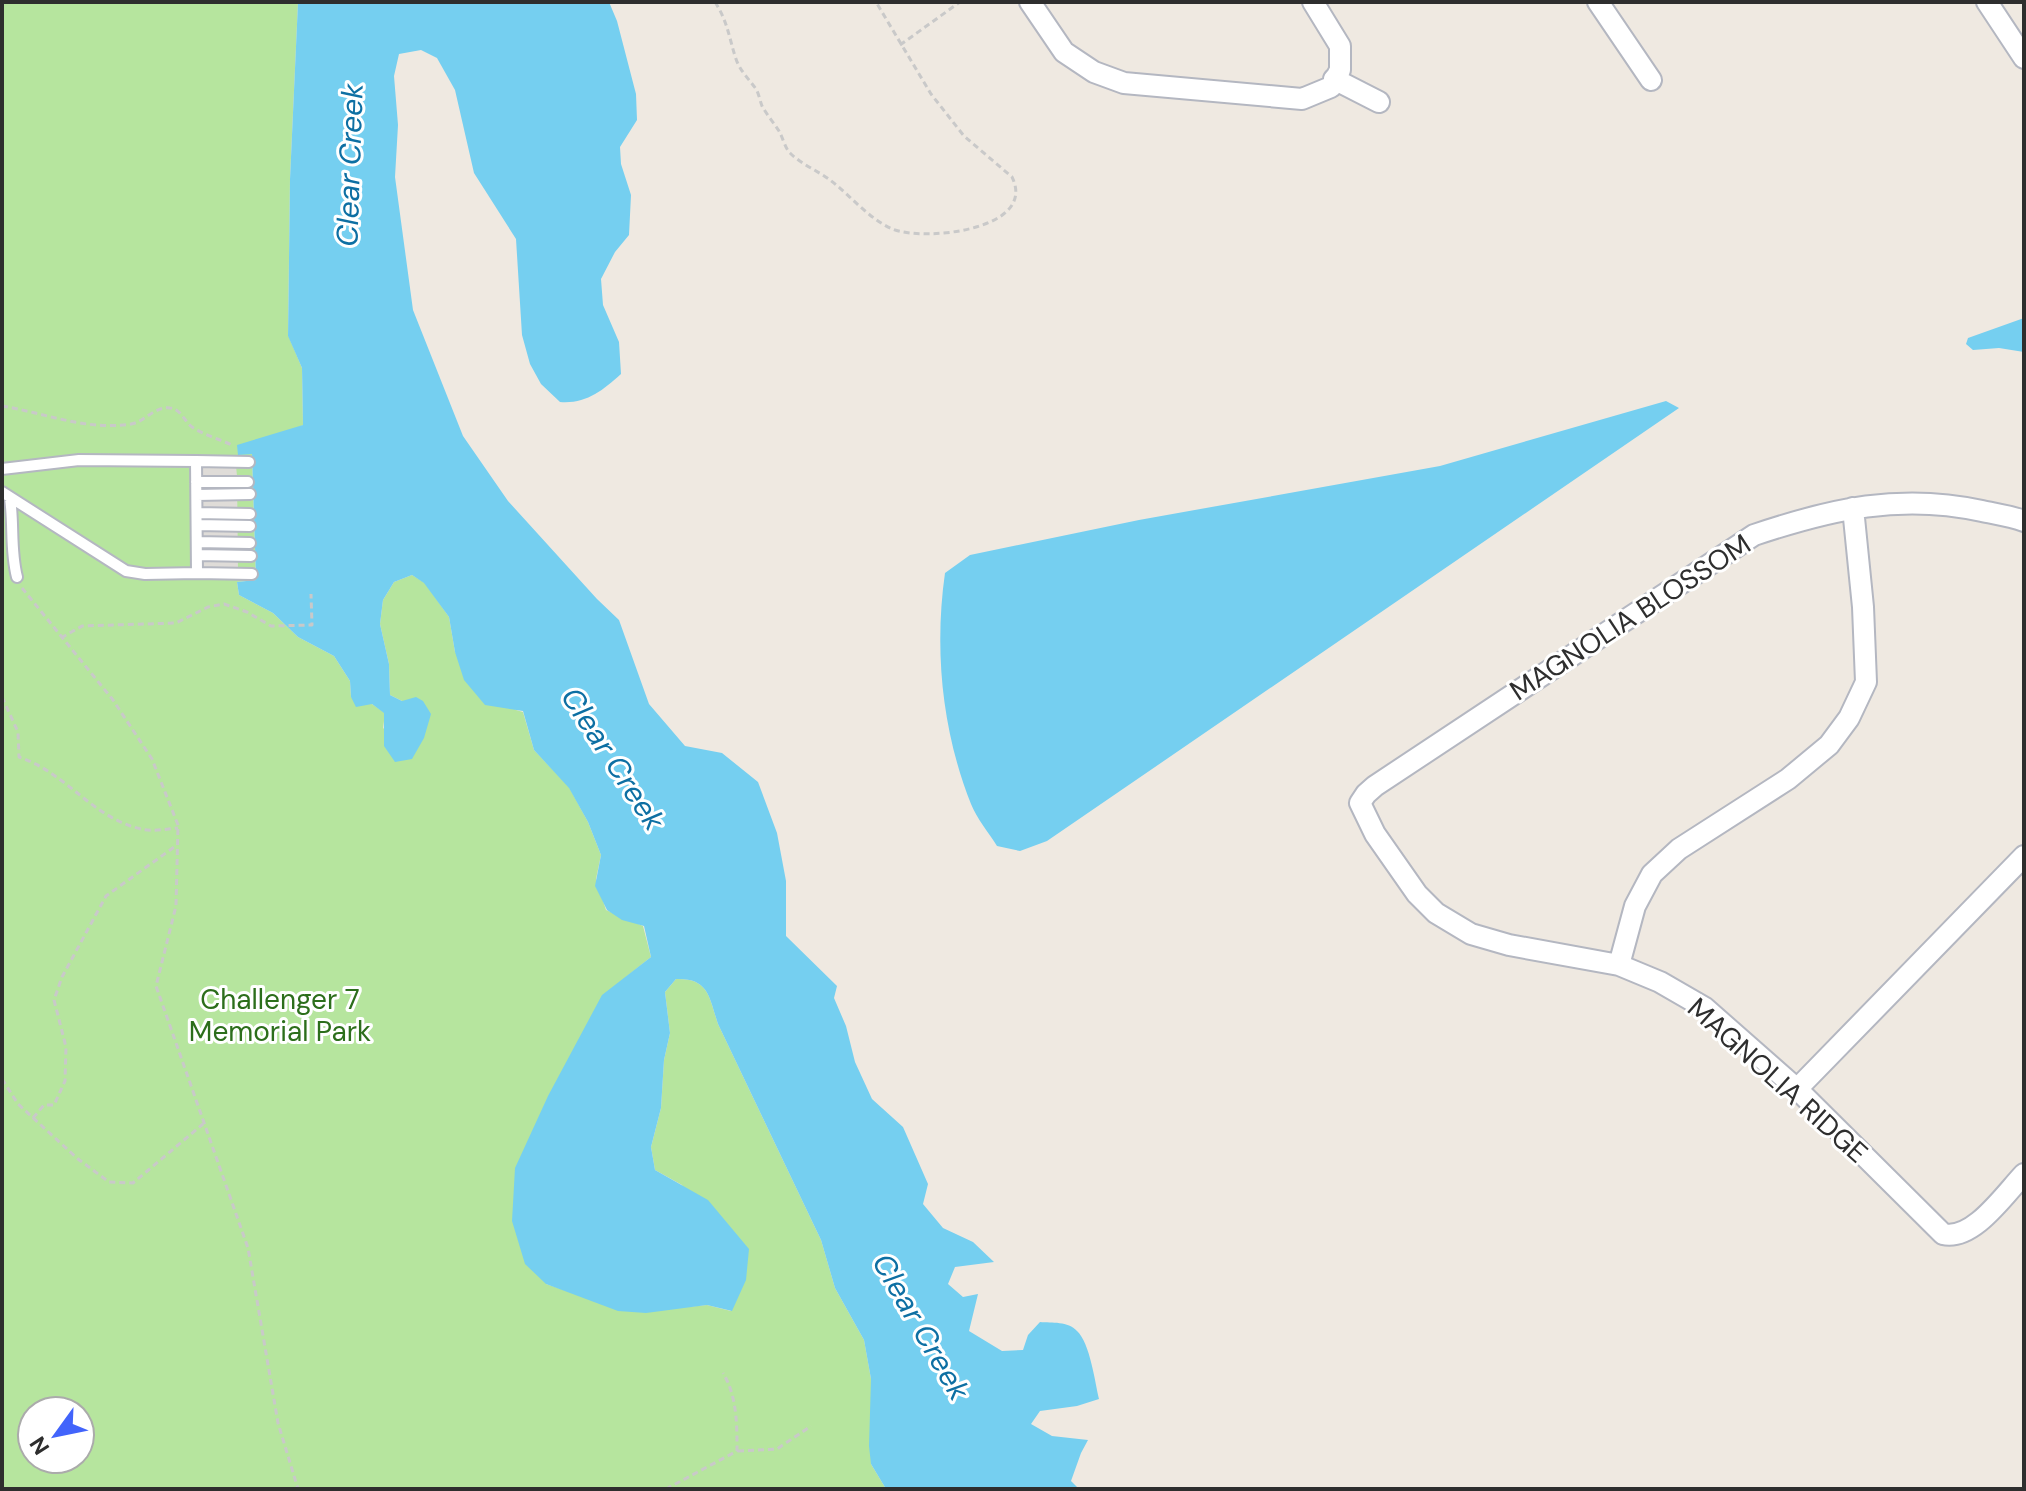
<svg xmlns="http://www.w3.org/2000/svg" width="2026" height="1491" font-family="'DM Sans',sans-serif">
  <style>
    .green { fill: #b6e59e; fill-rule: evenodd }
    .plaza { fill: #dfdcd8 }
    .water { fill: #75cff0 }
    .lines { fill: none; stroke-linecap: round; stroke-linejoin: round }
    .lane-casing { stroke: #b4b7c1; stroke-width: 14 }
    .street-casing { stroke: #b4b7c1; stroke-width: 24 }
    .path { stroke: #c9c9c9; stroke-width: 3; stroke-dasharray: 6 4; stroke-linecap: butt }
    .lane { stroke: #fff; stroke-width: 10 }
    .street { stroke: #fff; stroke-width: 20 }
    .labels { text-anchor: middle; stroke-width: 6; stroke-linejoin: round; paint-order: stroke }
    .street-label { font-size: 28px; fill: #2e2e2e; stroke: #fff }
    .park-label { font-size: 28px; fill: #2c6e1b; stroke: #fff }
    .water-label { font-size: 30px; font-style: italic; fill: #0d6fa3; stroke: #fff }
  </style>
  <rect width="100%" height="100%" fill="#efe9e1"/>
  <path class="green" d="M2,2H298L290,179L288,335L302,368L303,425L252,454L256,580L237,582L239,595L273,613L298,637L334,656L350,681L351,697L372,704L385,713L383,729L402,701L390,695L389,664L380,624L383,600L394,582L412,575L425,583L449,617L455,652L516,710L523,712L534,750L569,787L588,822L601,855L596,879L606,910L643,926L651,957L626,977L546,1284L582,1296L677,1308L707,1305L731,1311L682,1185L655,1170L651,1147L661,1108L664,1060L670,1033L665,992L676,979C709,978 709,997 718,1024L821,1240L835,1288L864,1340L871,1379V1464L886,1489H2ZM32,1411H80V1459H32Z"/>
  <path class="plaza" d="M235,455L237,476L238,569L234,580H193L192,456Z"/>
  <path class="water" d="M298,2H609L617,21L636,94L637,120L620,147L621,164L631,195L629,235L615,252L601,279L603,305L619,342L621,374C602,391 586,404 560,402L541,384L530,364L522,335L516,239L474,173L455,90L437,58L421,50L399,54L394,76L398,125L395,177L413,310L463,436L508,501L597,599L619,620L649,704L685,746L722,753L758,782L777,833L786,881V936L837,986L834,998L846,1026L855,1062L872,1099L903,1127L928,1184L923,1204L943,1228L973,1242L994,1262L955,1267L948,1284L963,1297L978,1294L969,1331L1002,1351L1023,1350L1028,1335L1040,1322C1052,1323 1068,1321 1077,1331C1090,1343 1095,1382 1099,1399L1077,1406L1040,1411L1031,1424L1052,1436L1088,1440L1081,1453L1071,1481L1079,1489H886L871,1464L869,1446L871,1379L864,1340L835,1288L821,1240L718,1024C709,997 709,978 676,979L665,992L670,1033L664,1060L661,1108L651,1147L655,1170L708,1200L749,1249L746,1280L732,1311L707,1305L646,1313L618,1311L546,1284L525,1264L512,1221L515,1168L548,1096L602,995L651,957L644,926L622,920L607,910L595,886L601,855L588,822L569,788L534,750L523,711L485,705L464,680L455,652L449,617L424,583L412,575L394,582L383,600L380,624L389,664L390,695L402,701L416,697L423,701L431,714L424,738L412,759L395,762L384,746V713L372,704L356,707L351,697L350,681L334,656L298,637L273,613L239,595L237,582L256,580L252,454L238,455L237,445L303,425L302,368L288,336L290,179Z
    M2024,318V352L1999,348L1973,350L1966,344L1968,338Z
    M1666,401L1679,408L1047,841L1020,851L997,846C989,833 977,819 971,804C942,731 934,650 945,573L970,555L1139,520L1440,466Z"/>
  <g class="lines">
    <g class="lane-casing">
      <path id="lane" d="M196,461L249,462
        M2,469L79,460L196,461L197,573L145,574L126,571L2,492
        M196,482H248
        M197,495L250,494
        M10,498C14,525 10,550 17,577
        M197,513L250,514
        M197,525L250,526
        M197,542L250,543
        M197,555L251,556
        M197,573L252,574"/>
    </g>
    <g class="street-casing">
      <path id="street" d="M1030,2L1064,52L1094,72L1124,83L1302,99L1331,87L1340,70V46L1313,2
        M1598,2L1651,80
        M1987,2L2024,58
        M1334,79L1379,102
        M2024,521C2011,516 1996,514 1982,511C1901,493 1831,509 1754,535L1375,786L1366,794L1360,803L1375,834L1417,894L1436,913L1471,934L1509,945L1619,965L1660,982L1705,1008L1797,1089L1943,1234C1973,1241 2004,1195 2024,1174
        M1619,965L1635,906L1652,874L1679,849L1788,779L1829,745L1849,718L1866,682L1863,607L1853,508
        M1797,1089L2024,856"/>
    </g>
    <path class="path" d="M715,2C728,22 729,38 736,59C740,71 749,79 756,89C759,94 760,101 762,106C767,115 774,123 779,131C783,138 785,148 790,153C801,164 818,171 830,180C851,196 868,218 892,229C924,242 1038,230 1012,177L964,136L931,94L876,2
      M900,45L960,2
      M2,406C45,413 86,431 131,424C145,422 154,406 170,408C181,409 184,421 192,427C204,435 219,439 232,445L233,447
      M22,588L113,700L152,759L178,825L176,906L156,986L248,1248L278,1423L298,1489
      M61,638L82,626L176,623L208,607L224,604L247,612L271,626L312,625L311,594
      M2,697L18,732L19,757C67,773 92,818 141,829C152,832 166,829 178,828
      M2,1079L18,1104L78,1159L109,1182L133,1183L203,1124
      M33,1118L44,1105H54L65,1081L66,1047L54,1000L62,977L106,896L177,845
      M738,1451L777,1449L811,1426
      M666,1489L737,1451C737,1424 737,1396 723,1373"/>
    <use href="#lane" class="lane"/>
    <use href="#street" class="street"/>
  </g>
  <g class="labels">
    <g class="street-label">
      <text transform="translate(1630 617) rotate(-33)" y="10">MAGNOLIA BLOSSOM</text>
      <text transform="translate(1778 1080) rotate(42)" y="10">MAGNOLIA RIDGE</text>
    </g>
    <g class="park-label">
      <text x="280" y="1009">Challenger 7<tspan x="280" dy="32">Memorial Park</tspan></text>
    </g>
    <g class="water-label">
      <text transform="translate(350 165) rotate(-88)" y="10">Clear Creek</text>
      <text transform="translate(613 759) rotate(57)" y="10">Clear Creek</text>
      <text transform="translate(921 1327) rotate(60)" y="10">Clear Creek</text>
    </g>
  </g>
  <rect width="2026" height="1491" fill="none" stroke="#2e2e2e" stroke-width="8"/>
  <g transform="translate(56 1435) rotate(237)"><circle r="38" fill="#ffffff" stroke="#ababab" stroke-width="2"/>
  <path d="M0-6L14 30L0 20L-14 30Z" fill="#4264fb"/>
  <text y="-12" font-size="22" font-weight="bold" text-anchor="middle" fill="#2e2e2e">N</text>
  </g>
</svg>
